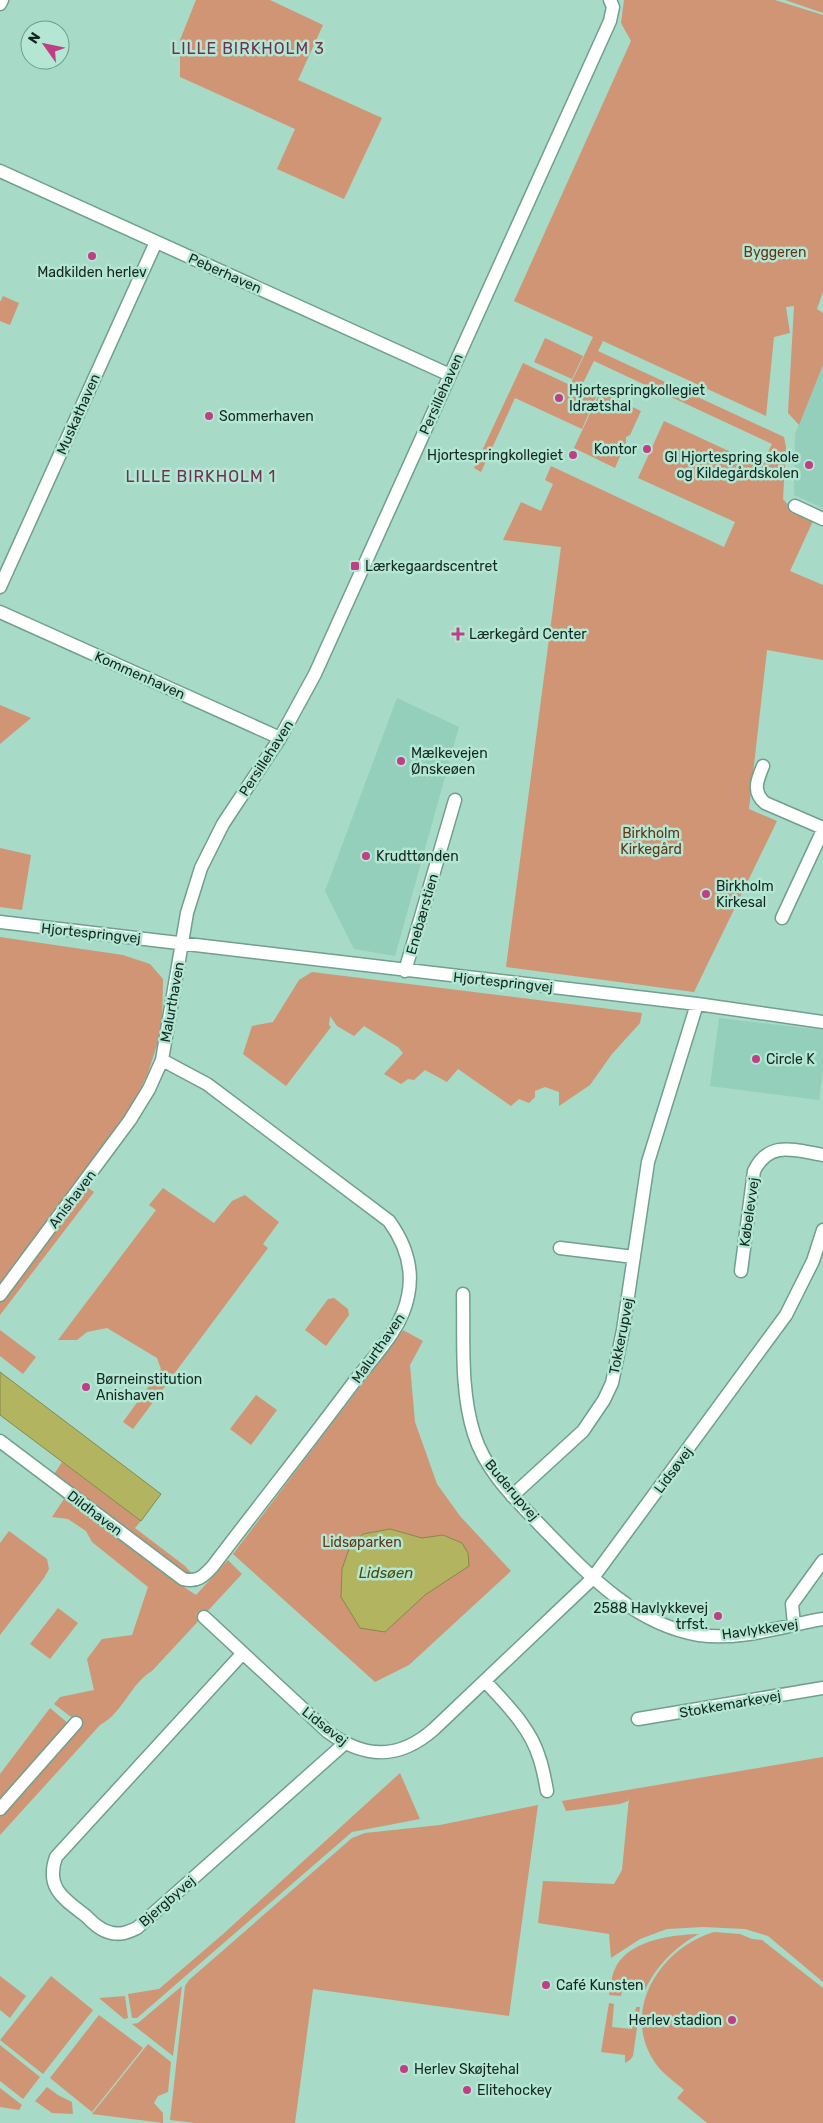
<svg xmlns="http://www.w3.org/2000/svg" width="823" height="2123" font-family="Rubik,sans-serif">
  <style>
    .built { fill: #93cfba }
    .green { fill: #d09574 }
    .water { fill: #b2b45f; stroke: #838a4c }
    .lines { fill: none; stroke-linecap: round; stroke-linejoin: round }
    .minor-casing { stroke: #6fa08e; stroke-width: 15 }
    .minor { stroke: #fff; stroke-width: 12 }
    .poi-dot { fill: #c03e85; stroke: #b3e7d4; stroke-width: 2 }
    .labels { text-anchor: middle; stroke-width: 5; stroke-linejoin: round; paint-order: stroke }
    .park-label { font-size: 14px; fill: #663515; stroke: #b3e7d4 }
    .poi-label { font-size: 14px; fill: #142821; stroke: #b3e7d4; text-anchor: start }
    .street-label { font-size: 14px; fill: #142821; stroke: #b3e7d4 }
    .water-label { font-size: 15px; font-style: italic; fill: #4c4c0a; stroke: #b3e7d4 }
    .quarter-label { font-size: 16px; letter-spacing: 1px; fill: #713051; stroke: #b3e7d4 }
  </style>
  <rect width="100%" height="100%" fill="#a7dac7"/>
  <path class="built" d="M823,365V508L794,495L795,434Z
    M397,698L459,727L395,956L354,949L325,891Z
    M719,1018L823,1030V1069L819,1100L710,1086Z"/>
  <path class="green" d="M196,0H270L323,25L298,80L382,118L344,199L277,169L295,129L180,77V40Z
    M624,0H775L823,15V292L817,309L823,313V365L799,425L788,413L794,306L786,307L790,333L774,337L766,416L603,341L598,351L784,437L786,447L783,499L796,514L813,521L790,571L823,585V660L767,650L749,809L777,821L694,992L506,967L561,547L503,540L521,502L541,511L553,484L545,480L551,466L724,547L735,522L638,478L664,421L761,466L772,444L594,361L580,389L596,397L582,429L515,398L481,472L474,468L523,363L570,385L593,337L514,301L631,41L621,23Z
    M785,0H823V13Z
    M3,296L19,303L10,325L0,321V302Z
    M545,338L583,356L572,379L534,362Z
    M600,392L641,411L630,435L626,437V442L615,468L574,448Z
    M0,705L31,718L0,744Z
    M0,848L31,855L22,910L0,907Z
    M0,937L123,955L150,964L163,979L162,1029L148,1073L126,1120L78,1181L94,1192L0,1315Z
    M312,972L642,1013L640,1023L612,1054L590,1085L559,1106V1092L545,1087L535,1091V1097L529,1103L519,1099L511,1106L458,1069L447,1082L425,1070L414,1080L408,1079L401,1084L384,1074L403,1053L398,1047L364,1026L354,1036L337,1026L330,1016L329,1025L331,1027L286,1086L243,1054L252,1026L273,1022L299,980Z
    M163,1188L214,1223L232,1201L245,1195L279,1222L263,1244L268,1248L133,1429L123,1422L161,1369L157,1358L107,1328L87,1332L77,1340H58L156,1210L149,1205Z
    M334,1298L348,1309L349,1315L326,1346L305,1330L328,1299Z
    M0,1330L36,1357L23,1374L0,1356Z
    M403,1330L423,1341L410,1365L415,1422L437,1484L460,1516L511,1571L409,1665L375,1682L233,1554Z
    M256,1395L277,1410L251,1445L230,1429Z
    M62,1462L141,1521L135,1528L185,1566L194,1576L184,1587L196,1595L228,1560L242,1574L152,1671C130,1684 123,1713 100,1725L0,1835V1813L79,1723L54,1704L60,1697L94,1690L87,1659L102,1639L132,1635L148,1587L92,1542L86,1531L68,1519L52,1517L64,1499L47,1485Z
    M9,1531L47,1559L49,1569L44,1578L0,1635V1543Z
    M58,1608L78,1623L50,1659L30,1644Z
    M50,1708L69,1724L0,1800V1774Z
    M823,1757V1982L768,1936L745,1929L703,1927L667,1929L640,1939L611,1958L609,1934L538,1923L543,1881L614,1884L622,1870L629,1798L628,1801L620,1804L566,1811L562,1801Z
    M400,1773L420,1819L352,1832L137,2018H132L128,1994L159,1989L222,1935Z
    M538,1805L509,2016L313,1989L295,2123H195L170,2120L185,1986L189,1980L352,1838L365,1833L440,1825Z
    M714,1932L740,1934L752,1939L762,1940L823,1988V2123H707L677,2098L684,2090C675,2082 663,2074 656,2064C619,2012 660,1948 714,1932Z
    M699,1934C676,1946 656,1966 645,1990L623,1987L621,1996L609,1995C611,1987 611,1978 614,1971C626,1940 671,1935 699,1934Z
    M0,1976L26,1996L10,2018L0,2010Z
    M51,1976L93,2010L43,2074L0,2040Z
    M182,1986L173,2056L132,2024L138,2023Z
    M125,1996L128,2018L124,2019L99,1998Z
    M609,2003L614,2004L612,2027L632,2029L636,2007H640L633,2056L630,2060L625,2063V2055L601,2052Z
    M99,2015L143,2048L92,2112L50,2078Z
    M148,2044L171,2062L168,2092L158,2096L154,2103L163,2113V2123L92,2114Z
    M0,2045L40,2077L23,2099L0,2081Z
    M47,2087L58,2095L72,2102L73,2114L52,2113L35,2101Z
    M0,2088L22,2105L19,2110L0,2107Z"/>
  <path class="water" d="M0,1372L161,1494L141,1521L0,1415Z
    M390,1529L422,1538L443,1535L462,1543L468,1553L469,1566L425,1595L385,1632L360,1628L341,1597L342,1569L349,1549L363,1534Z"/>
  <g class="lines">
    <g class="minor-casing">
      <path id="minor" d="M0,4L2,0
        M0,171L450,375
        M795,506L823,519
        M0,587L156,242
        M0,612L280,738
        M763,766C757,780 752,792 765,803L823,828
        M782,918L823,830
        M0,922L697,1004L823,1022
        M405,971L455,800
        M560,1248L634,1257
        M741,1271L754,1171C769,1140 794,1150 823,1155
        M463,1294C464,1340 460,1390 474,1434C485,1470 514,1498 540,1525C585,1571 632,1624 699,1635C740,1641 783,1626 823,1619
        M0,1295L130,1120L149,1089L162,1060L187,913L201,868L223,824L280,738L315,674L610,21L613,7L610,0
        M0,1441L183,1579C197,1583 204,1576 213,1566C260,1504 308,1444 354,1382C374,1356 402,1329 408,1296C414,1268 405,1243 389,1221L207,1084L162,1060
        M512,1496L583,1431L604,1400L612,1383L623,1330L648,1162L697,1004
        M204,1617L328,1732C365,1759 399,1760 434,1729L592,1579L786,1315L813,1261L823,1230
        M794,1624L792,1604L823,1561
        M242,1654L56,1857C45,1888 64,1899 86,1916C93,1923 101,1931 112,1933C122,1935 128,1932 137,1928L344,1744
        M485,1681C505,1703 530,1727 539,1757C543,1768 545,1780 547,1791
        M638,1719L823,1688
        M0,1809L76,1723"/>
    </g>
    <use href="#minor" class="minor"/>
  </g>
  <g class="poi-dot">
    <circle cx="92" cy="256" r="5"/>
    <circle cx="559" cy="398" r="5"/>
    <circle cx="209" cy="416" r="5"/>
    <circle cx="647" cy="449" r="5"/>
    <circle cx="573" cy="455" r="5"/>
    <circle cx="809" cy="465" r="5"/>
    <rect x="350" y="561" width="10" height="10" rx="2.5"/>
    <path d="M455.5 626.5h5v5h5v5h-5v5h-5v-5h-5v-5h5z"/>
    <circle cx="401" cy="761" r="5"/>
    <circle cx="366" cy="856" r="5"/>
    <circle cx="706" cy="894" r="5"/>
    <circle cx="756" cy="1059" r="5"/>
    <circle cx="86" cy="1387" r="5"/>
    <circle cx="718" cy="1616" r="5"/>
    <circle cx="546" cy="1985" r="5"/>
    <circle cx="732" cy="2020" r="5"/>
    <circle cx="404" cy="2069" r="5"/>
    <circle cx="467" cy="2090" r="5"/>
  </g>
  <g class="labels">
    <g class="park-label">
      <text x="775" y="257">Byggeren</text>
      <text x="651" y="838">Birkholm<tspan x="651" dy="16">Kirkegård</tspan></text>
      <text x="362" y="1547">Lidsøparken</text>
    </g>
    <g class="poi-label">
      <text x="92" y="277" text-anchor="middle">Madkilden herlev</text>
      <text x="569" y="395">Hjortespringkollegiet<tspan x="569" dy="16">Idrætshal</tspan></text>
      <text x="219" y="421">Sommerhaven</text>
      <text x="637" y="454" text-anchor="end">Kontor</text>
      <text x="563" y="460" text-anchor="end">Hjortespringkollegiet</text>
      <text x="799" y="462" text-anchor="end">Gl Hjortespring skole<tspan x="799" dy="16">og Kildegårdskolen</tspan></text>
      <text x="365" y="571">Lærkegaardscentret</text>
      <text x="469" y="639">Lærkegård Center</text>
      <text x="411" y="758">Mælkevejen<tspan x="411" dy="16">Ønskeøen</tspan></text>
      <text x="376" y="861">Krudttønden</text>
      <text x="716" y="891">Birkholm<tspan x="716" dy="16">Kirkesal</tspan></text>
      <text x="766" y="1064">Circle K</text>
      <text x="96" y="1384">Børneinstitution<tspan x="96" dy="16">Anishaven</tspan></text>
      <text x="708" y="1613" text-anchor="end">2588 Havlykkevej<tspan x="708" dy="16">trfst.</tspan></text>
      <text x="556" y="1990">Café Kunsten</text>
      <text x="722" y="2025" text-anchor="end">Herlev stadion</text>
      <text x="414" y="2074">Herlev Skøjtehal</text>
      <text x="477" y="2095">Elitehockey</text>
    </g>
    <g class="street-label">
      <text transform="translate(225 273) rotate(24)" y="5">Peberhaven</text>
      <text transform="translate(441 394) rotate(-66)" y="5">Persillehaven</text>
      <text transform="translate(78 414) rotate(-66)" y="5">Muskathaven</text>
      <text transform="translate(140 675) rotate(24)" y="5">Kommenhaven</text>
      <text transform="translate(266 758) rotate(-57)" y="5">Persillehaven</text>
      <text transform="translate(422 914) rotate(-74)" y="5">Enebærstien</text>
      <text transform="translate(91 933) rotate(6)" y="5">Hjortespringvej</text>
      <text transform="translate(503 982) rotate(6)" y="5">Hjortespringvej</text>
      <text transform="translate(172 1002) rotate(-80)" y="5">Malurthaven</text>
      <text transform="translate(72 1199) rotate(-53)" y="5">Anishaven</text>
      <text transform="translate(749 1212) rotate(-82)" y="5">Købelevvej</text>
      <text transform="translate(621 1336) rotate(-79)" y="5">Tokkerupvej</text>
      <text transform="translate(378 1348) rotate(-55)" y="5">Malurthaven</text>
      <text transform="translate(673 1470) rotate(-53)" y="5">Lidsøvej</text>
      <text transform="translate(512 1490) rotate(50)" y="5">Buderupvej</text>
      <text transform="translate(95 1513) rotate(37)" y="5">Dildhaven</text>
      <text transform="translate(760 1629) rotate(-8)" y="5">Havlykkevej</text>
      <text transform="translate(730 1704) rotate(-10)" y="5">Stokkemarkevej</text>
      <text transform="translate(325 1726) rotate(38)" y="5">Lidsøvej</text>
      <text transform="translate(167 1901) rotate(-41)" y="5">Bjergbyvej</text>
    </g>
    <g class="water-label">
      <text x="386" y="1578">Lidsøen</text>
    </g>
    <g class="quarter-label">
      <text x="248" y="54">LILLE BIRKHOLM 3</text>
      <text x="201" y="482">LILLE BIRKHOLM 1</text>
    </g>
  </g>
  <g transform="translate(45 45) rotate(303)"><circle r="24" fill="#b3e7d4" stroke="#739b8c"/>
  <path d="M0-4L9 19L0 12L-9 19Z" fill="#c03e85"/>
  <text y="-8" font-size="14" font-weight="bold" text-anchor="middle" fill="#142821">N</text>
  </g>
</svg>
